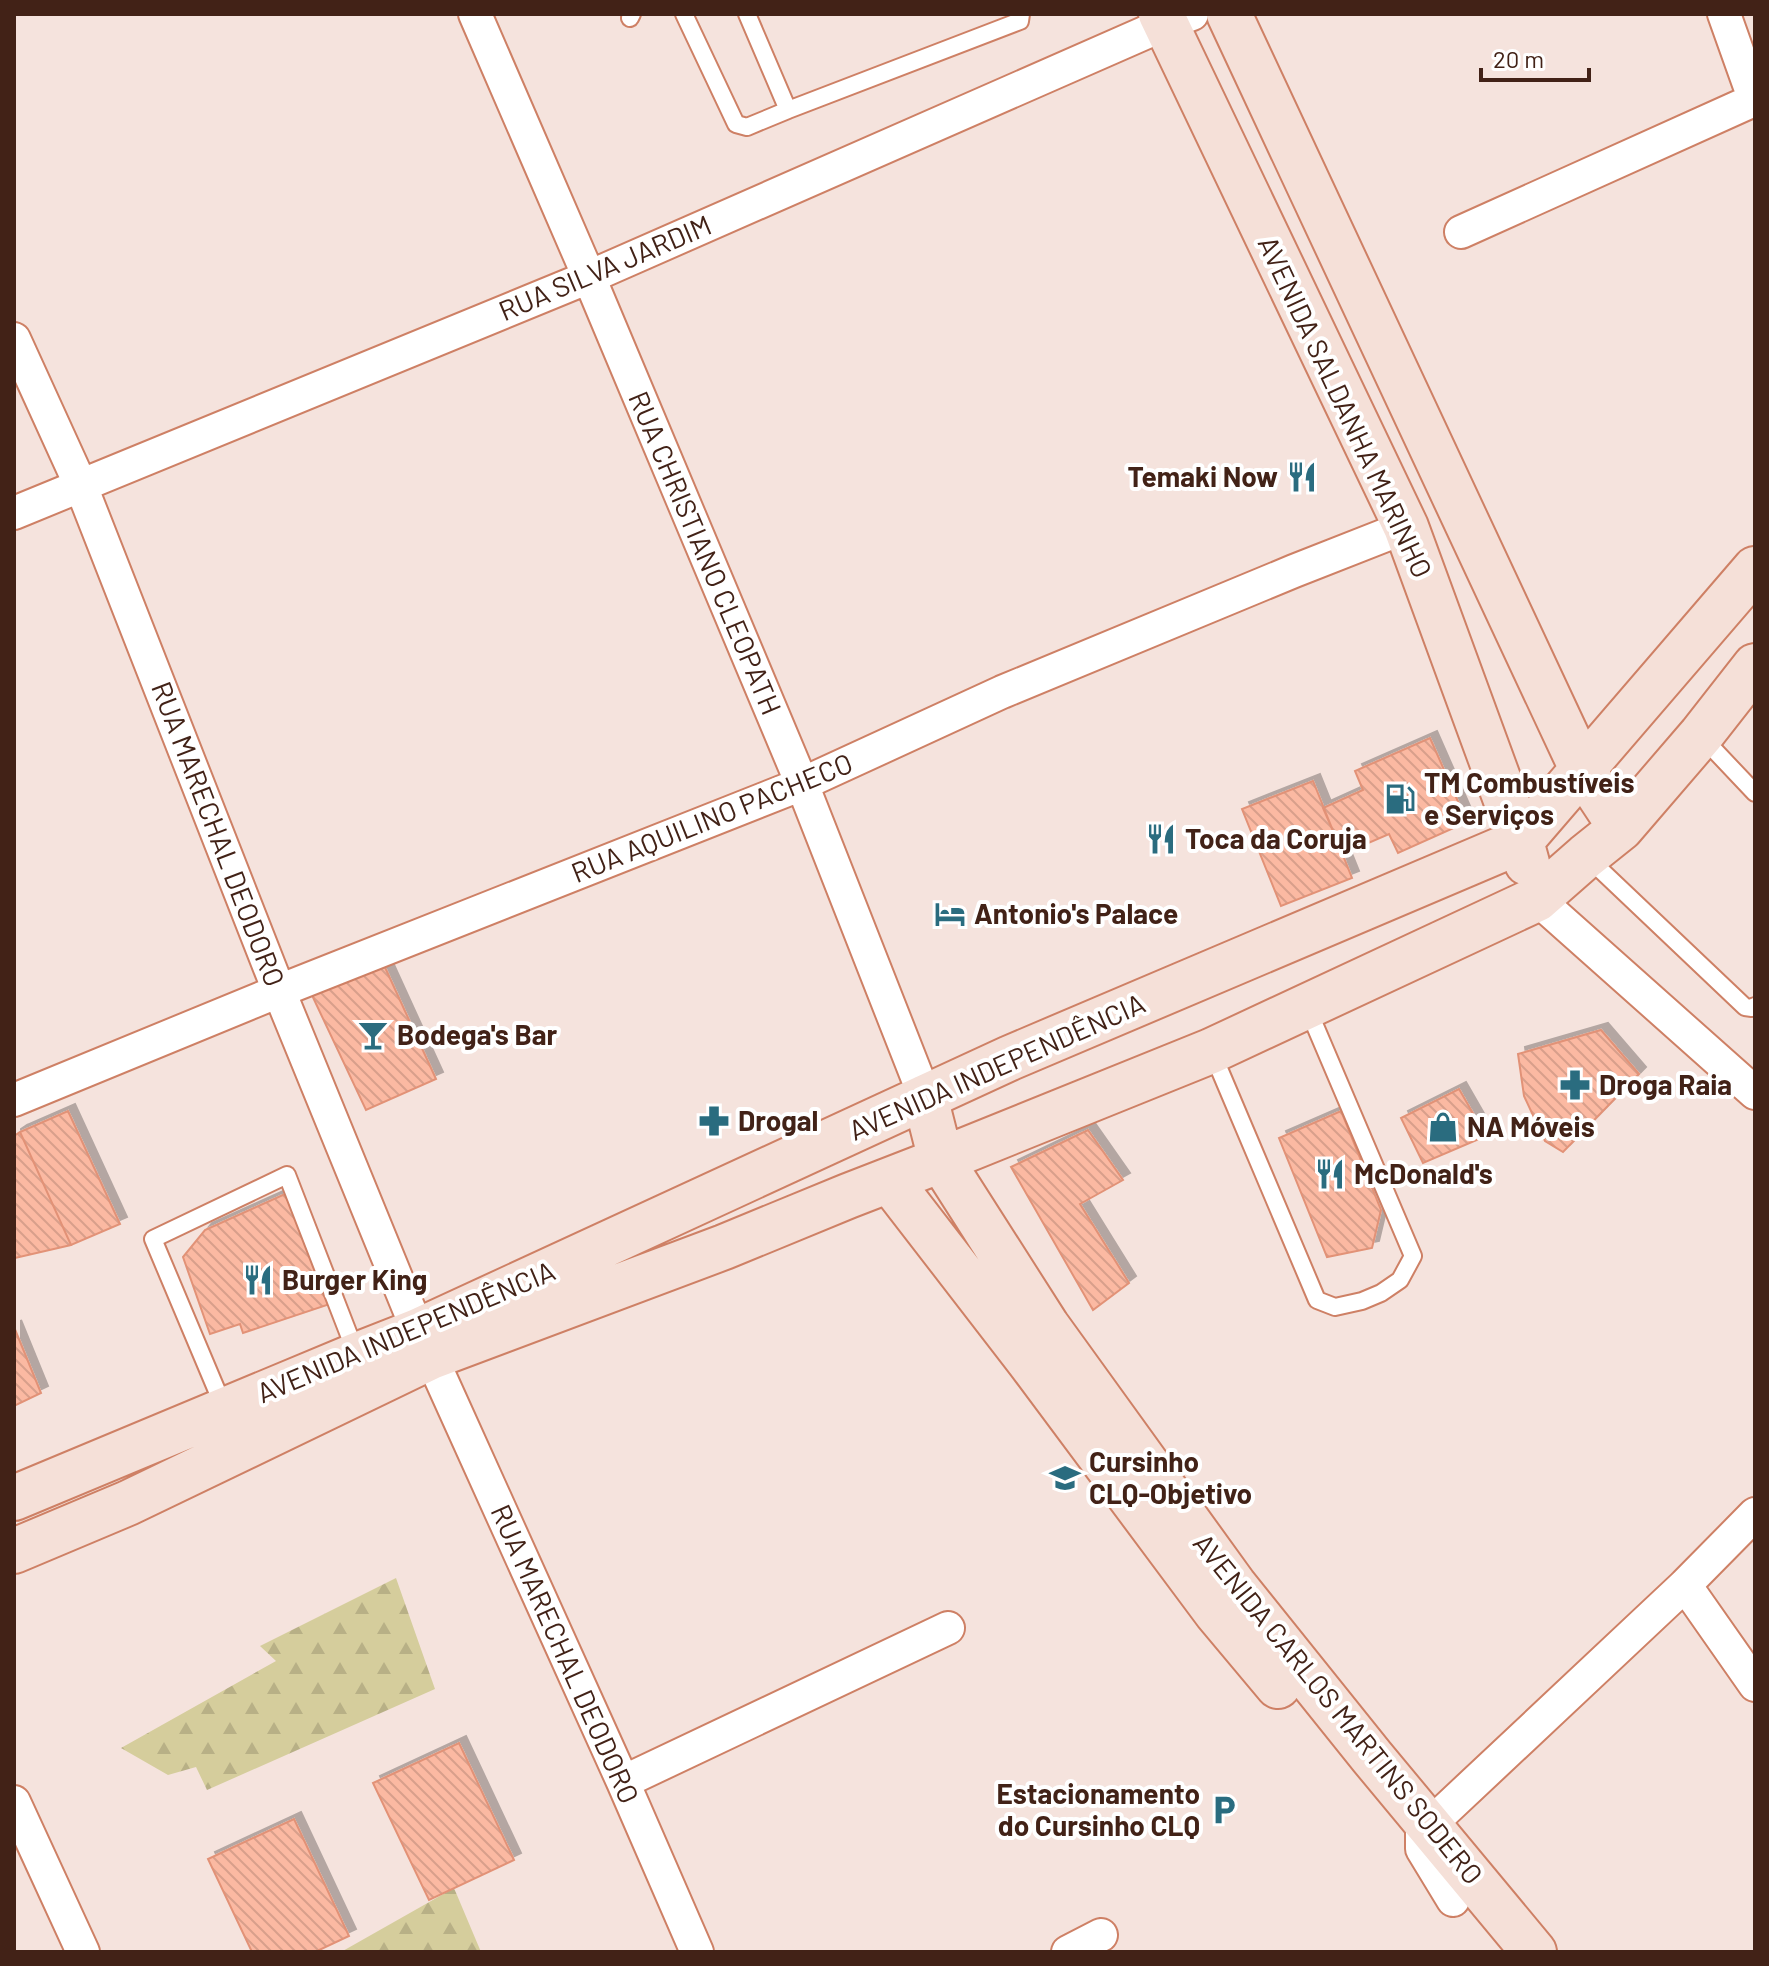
<svg xmlns="http://www.w3.org/2000/svg" width="1769" height="1966" font-family="Barlow,sans-serif">
  <style>
    .forest { fill: url(#forest-firs) }
    .building { fill: url(#building-back-hatch); stroke: #e29277; stroke-width: 2; filter: url(#shadow) }
    .lines { fill: none; stroke-linecap: round; stroke-linejoin: round }
    .service-casing { stroke: #ce8065; stroke-width: 20 }
    .minor-casing { stroke: #ce8065; stroke-width: 36 }
    .secondary-casing { stroke: #ce8065; stroke-width: 48 }
    .service { stroke: #fff; stroke-width: 16 }
    .minor { stroke: #fff; stroke-width: 32 }
    .secondary { stroke: #f5e0d8; stroke-width: 44 }
    .labels { text-anchor: middle; stroke-width: 8; stroke-linejoin: round; paint-order: stroke }
    .street-label { font-size: 28px; fill: #422217; stroke: #fff }
    .poi-label { font-size: 28px; font-weight: bold; fill: #422217; stroke: #fff; text-anchor: start }
  </style>
  <defs>
    <pattern id="forest-firs" width="22" height="20" patternUnits="userSpaceOnUse" patternTransform="scale(2)"><rect width="22" height="20" fill="#d5cd9c"/><path d="M5 1l3.5 6h-7zM16 11l3.5 6h-7z" fill="#b8b086"/></pattern>
    <pattern id="building-back-hatch" width="6" height="6" patternUnits="userSpaceOnUse" patternTransform="scale(2)"><rect width="6" height="6" fill="#fbb9a2"/><path d="M-1 5l2 2M0 0l6 6M5-1l2 2" fill="none" stroke="#d89f8b"/></pattern>
    <filter id="shadow"><feDropShadow dx="7" dy="-7" stdDeviation="0" flood-color="#0004"/></filter>
  </defs>
  <rect width="100%" height="100%" fill="#f5e3dd"/>
  <path class="forest" d="M396,1578L435,1689L207,1790L196,1767L168,1775L121,1748L276,1661L260,1646Z
    M454,1888L481,1952H341Z"/>
  <path class="building" d="M1430,738L1467,822L1398,853L1389,834L1343,854L1323,808L1363,790L1355,771Z
    M1313,781L1352,878L1281,906L1242,809Z
    M383,963L436,1079L366,1110L310,991Z
    M1601,1030L1639,1074L1563,1152L1545,1141L1524,1096L1518,1054Z
    M1459,1089L1486,1136L1423,1163L1401,1118Z
    M68,1111L120,1224L71,1245L20,1132Z
    M1341,1111L1381,1210L1372,1248L1327,1257L1279,1138Z
    M1088,1130L1123,1180L1080,1204L1129,1283L1093,1310L1011,1167Z
    M20,1132L71,1245L15,1258L14,1136Z
    M285,1194L336,1302L243,1333L240,1324L210,1334L183,1257L205,1230Z
    M14,1327L41,1393L14,1406Z
    M459,1743L514,1860L429,1900L373,1783Z
    M294,1819L349,1936L315,1952H252L208,1859Z"/>
  <g class="lines">
    <g class="service-casing">
      <path id="service" d="M684,14L736,124L747,127L788,110
        M747,14L788,110L1020,21L1021,14
        M630,18L632,14
        M1701,736L1755,793
        M1587,857L1745,1007L1752,1008L1755,1006
        M1212,1052L1317,1300L1335,1307L1362,1301L1381,1293L1400,1280L1413,1256L1307,1007
        M225,1410L153,1239L287,1175L356,1353"/>
    </g>
    <g class="minor-casing">
      <path id="minor" d="M475,14L589,277L802,784L925,1097
        M1724,14L1755,101
        M1461,232L1754,100
        M14,339L81,486L279,991L418,1331
        M14,513L589,277L1165,24L1192,14
        M1537,899L1755,1093
        M14,1100L279,991L802,784L1002,692L1294,571L1406,527
        M431,1357L623,1782L697,1952
        M1685,1585L1755,1685
        M623,1782L948,1628
        M14,1802L83,1952
        M1453,1900L1422,1849V1832L1685,1585L1755,1514
        M1068,1952L1101,1935"/>
    </g>
    <g class="secondary-casing">
      <path id="secondary" d="M1161,14L1406,527L1521,841L1527,863
        M1229,14L1582,769L1621,828
        M925,1097L941,1160L1047,1326L1234,1585L1372,1757L1534,1952
        M890,1181L1029,1361L1216,1612L1278,1686
        M14,1498L357,1355L418,1331L1010,1058L1521,841L1755,569
        M14,1551L128,1503L431,1357L724,1247L848,1196L941,1160L1211,1051L1537,899L1586,856L1621,828L1701,735L1755,666"/>
    </g>
    <use href="#service" class="service"/>
    <use href="#minor" class="minor"/>
    <use href="#secondary" class="secondary"/>
  </g>
  <defs>
    <g id="restaurant-bare" transform="scale(2.4)"><path d="M-5-6h1v4h1v-4h1v4h1v-4h1v5L-1.5 .5V6h-2V.5L-5-1ZM5-6V6H3V1.5H1.5Q1.5-4 5-6Z" fill="#2a6c7f" stroke="#fff" stroke-width="2.5" paint-order="stroke"/></g>
    <g id="fuel-bare" transform="scale(2.4)"><path d="M-5.5-6h7V0h2V4h1.3V-2.5L3-4.5l.8-.8L6-3V5H2.5V1h-1V6h-7ZM-4.2-4.7v3.2H.2V-4.7Z" fill="#2a6c7f" stroke="#fff" stroke-width="2.5" paint-order="stroke"/></g>
    <g id="hotel-bare" transform="scale(2.4)"><path d="M-6-4.5h1.5V1H6V5H4.5V3h-9V5H-6ZM-4 0a1.8 1.8 0 1 1 3.6 0ZM.5 0V-2.5h3Q6-2.5 6 0Z" fill="#2a6c7f" stroke="#fff" stroke-width="2.5" paint-order="stroke"/></g>
    <g id="bar-bare" transform="scale(2.4)"><path d="M-6-5H6L.8 .8V4.5H3.5V6h-7V4.5H-.8V.8Z" fill="#2a6c7f" stroke="#fff" stroke-width="2.5" paint-order="stroke"/></g>
    <g id="pharmacy-bare" transform="scale(2.4)"><path d="M-2-6h4v4h4v4h-4v4h-4v-4h-4v-4h4Z" fill="#2a6c7f" stroke="#fff" stroke-width="2.5" paint-order="stroke"/></g>
    <g id="shop-bare" transform="scale(2.4)"><path d="M-5-2.5h2.3a2.7 3.5 0 0 1 5.4 0H5L5.5 6h-11ZM-1.5-2.5h3a1.5 2.3 0 0 0-3 0Z" fill="#2a6c7f" stroke="#fff" stroke-width="2.5" paint-order="stroke"/></g>
    <g id="school-bare" transform="scale(2.4)"><path d="M0-5L7-2L0 1L-7-2ZM-4 1L0 2.5L4 1V4Q0 6-4 4Z" fill="#2a6c7f" stroke="#fff" stroke-width="2.5" paint-order="stroke"/></g>
    <g id="parking-bare" transform="scale(2.4)"><path d="M-3.5-5.5H1a3.5 3.5 0 0 1 0 7H-1V5.5H-3.5ZM-1-3.4V-.6H.8a1.4 1.4 0 0 0 0-2.8Z" fill="#2a6c7f" stroke="#fff" stroke-width="2.5" paint-order="stroke"/></g>
  </defs>
  <g fill-rule="evenodd">
    <use href="#restaurant-bare" x="1302" y="477"/>
    <use href="#fuel-bare" x="1400" y="799"/>
    <use href="#restaurant-bare" x="1161" y="839"/>
    <use href="#hotel-bare" x="950" y="914"/>
    <use href="#bar-bare" x="373" y="1035"/>
    <use href="#pharmacy-bare" x="1575" y="1085"/>
    <use href="#pharmacy-bare" x="714" y="1121"/>
    <use href="#shop-bare" x="1443" y="1127"/>
    <use href="#restaurant-bare" x="1330" y="1174"/>
    <use href="#restaurant-bare" x="258" y="1280"/>
    <use href="#school-bare" x="1065" y="1478"/>
    <use href="#parking-bare" x="1224" y="1810"/>
  </g>
  <g class="labels">
    <g class="street-label">
      <text transform="translate(605 268) rotate(-23)" y="10">RUA SILVA JARDIM</text>
      <text transform="translate(1345 407) rotate(65)" y="10">AVENIDA SALDANHA MARINHO</text>
      <text transform="translate(705 553) rotate(67)" y="10">RUA CHRISTIANO CLEOPATH</text>
      <text transform="translate(712 818) rotate(-22)" y="10">RUA AQUILINO PACHECO</text>
      <text transform="translate(218 834) rotate(69)" y="10">RUA MARECHAL DEODORO</text>
      <text transform="translate(997 1067) rotate(-24)" y="10">AVENIDA INDEPENDÊNCIA</text>
      <text transform="translate(406 1332) rotate(-23)" y="10">AVENIDA INDEPENDÊNCIA</text>
      <text transform="translate(565 1654) rotate(66)" y="10">RUA MARECHAL DEODORO</text>
      <text transform="translate(1338 1709) rotate(51)" y="10">AVENIDA CARLOS MARTINS SODERO</text>
    </g>
    <g class="poi-label">
      <text x="1278" y="487" text-anchor="end">Temaki Now</text>
      <text x="1424" y="793">TM Combustíveis<tspan x="1424" dy="32">e Serviços</tspan></text>
      <text x="1185" y="849">Toca da Coruja</text>
      <text x="974" y="924">Antonio's Palace</text>
      <text x="397" y="1045">Bodega's Bar</text>
      <text x="1599" y="1095">Droga Raia</text>
      <text x="738" y="1131">Drogal</text>
      <text x="1467" y="1137">NA Móveis</text>
      <text x="1354" y="1184">McDonald's</text>
      <text x="282" y="1290">Burger King</text>
      <text x="1089" y="1472">Cursinho<tspan x="1089" dy="32">CLQ-Objetivo</tspan></text>
      <text x="1200" y="1804" text-anchor="end">Estacionamento<tspan x="1200" dy="32">do Cursinho CLQ</tspan></text>
    </g>
  </g>
  <rect width="1769" height="1966" fill="none" stroke="#422217" stroke-width="32"/>
  <path d="M1481 68v12h108v-12" fill="none" stroke="#422217" stroke-width="4"/>
  <text x="1493" y="68" font-size="24" fill="#422217" stroke="#ffffff" stroke-width="6" paint-order="stroke">20 m</text>
</svg>
